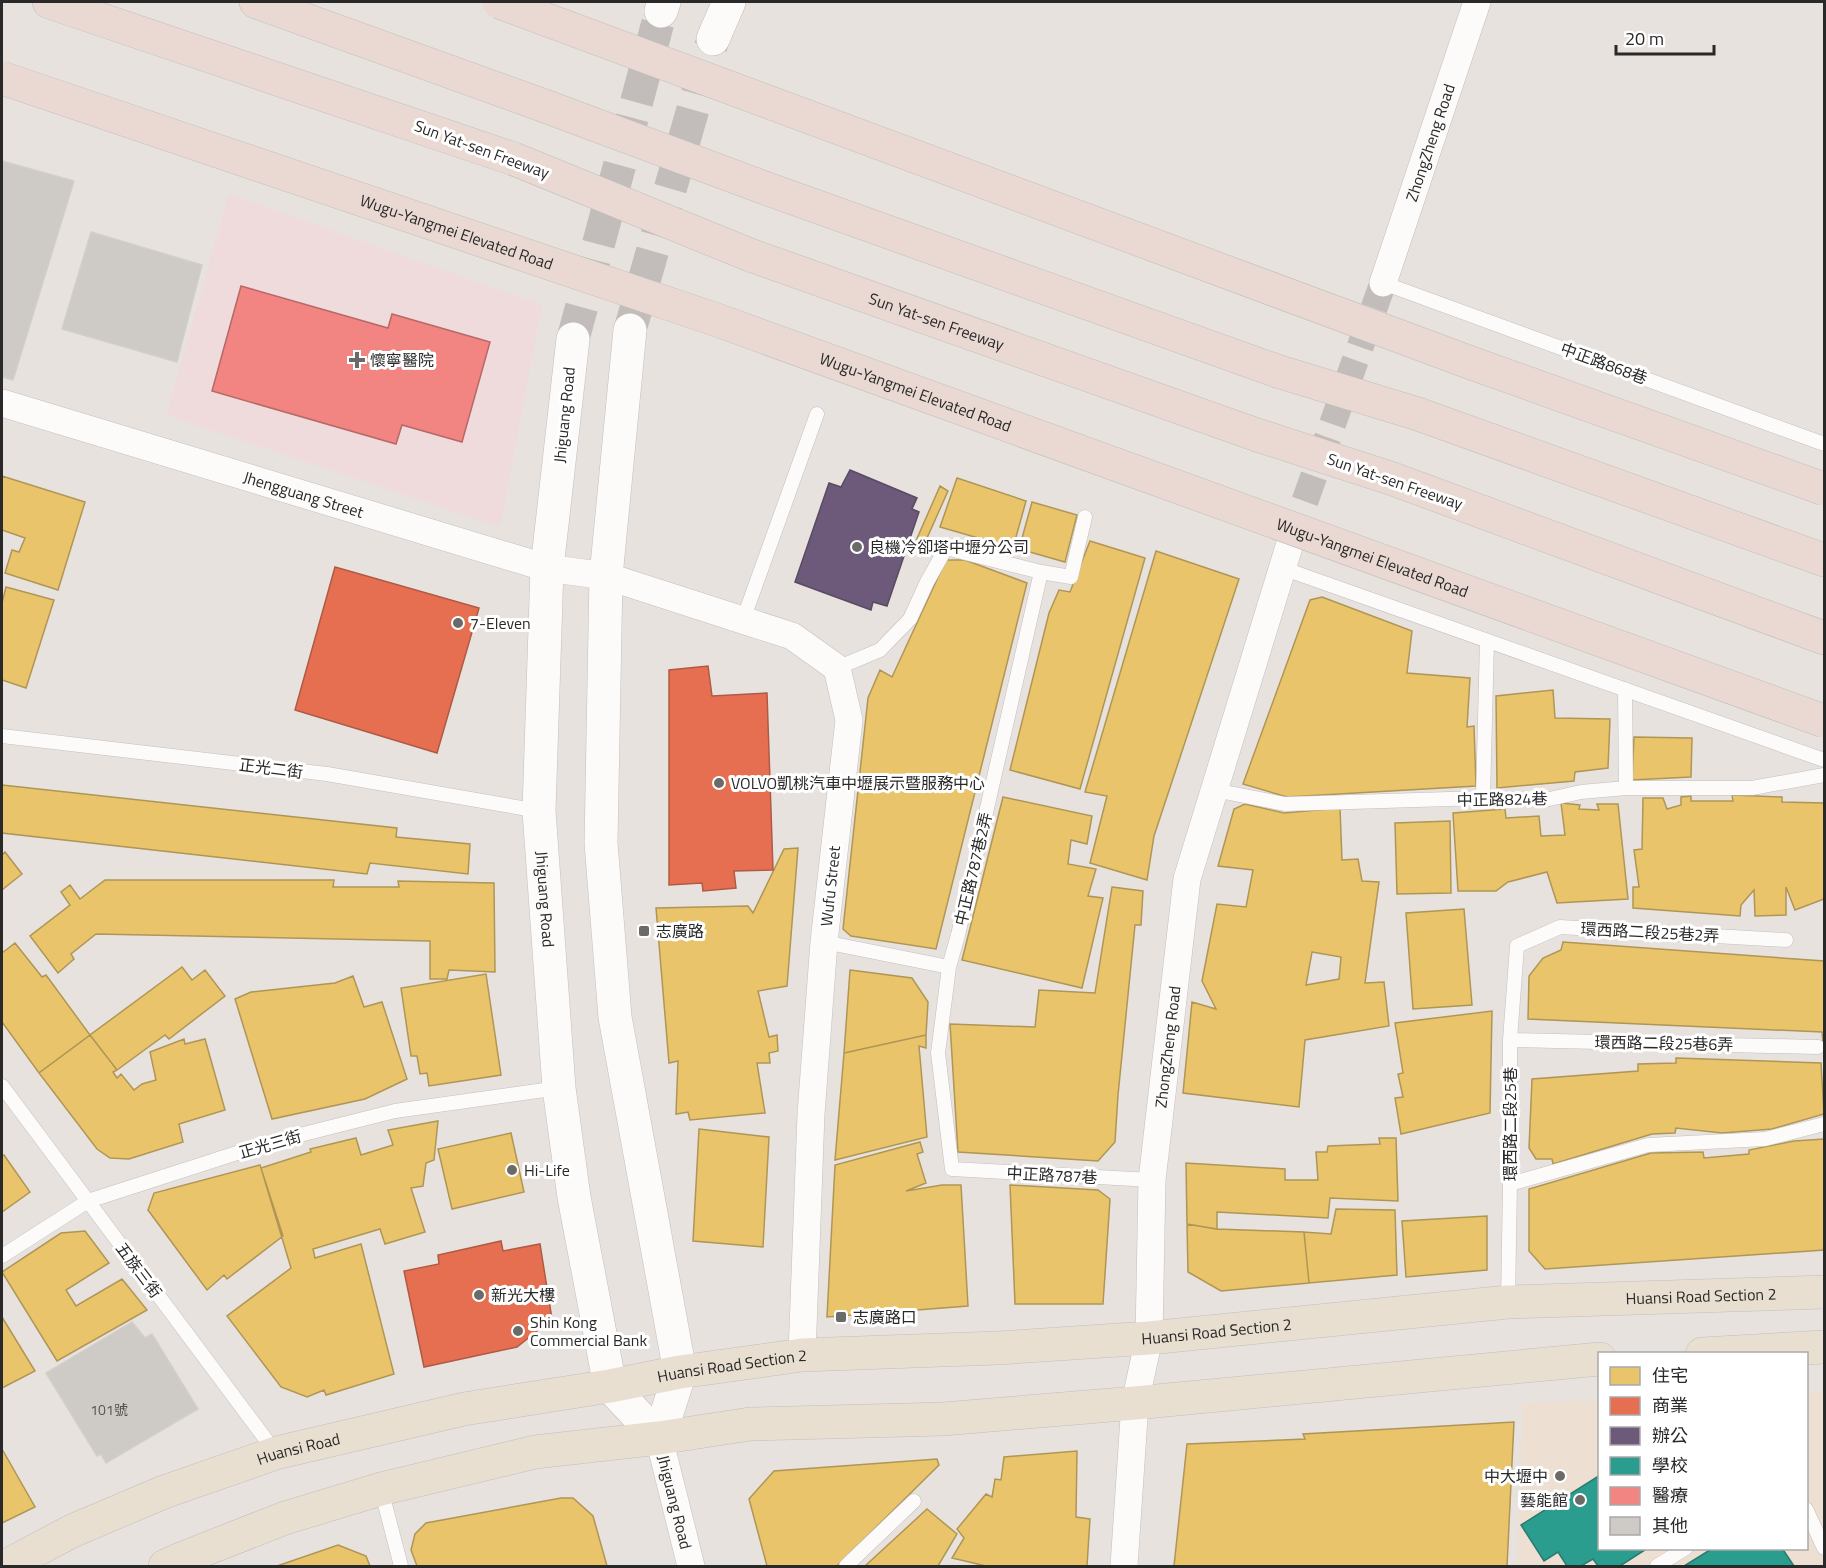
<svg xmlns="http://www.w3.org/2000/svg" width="1826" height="1568" font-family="'Titillium Web','Noto Sans TC',sans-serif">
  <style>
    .education { fill: #eddfd1 }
    .medical { fill: #efdbdc }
    .homes { fill: #e9c46a; stroke: #af9656; stroke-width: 1.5; fill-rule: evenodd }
    .shops { fill: #e76f51; stroke: #ae5a45; stroke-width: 1.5 }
    .offices { fill: #6d597a; stroke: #594b62; stroke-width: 1.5 }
    .schools { fill: #2a9d8f; stroke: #2a7a70; stroke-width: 1.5 }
    .health { fill: #f28482; stroke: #b66967; stroke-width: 1.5 }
    .building { fill: #cecbc7; stroke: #d3ceca; stroke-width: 1.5 }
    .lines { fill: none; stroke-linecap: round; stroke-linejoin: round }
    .street-tunnel { stroke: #c2bdba; stroke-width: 27; stroke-dasharray: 27 14; stroke-linecap: butt }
    .secondary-tunnel { stroke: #c2bdba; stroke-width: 33; stroke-dasharray: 33 16; stroke-linecap: butt }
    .lane-casing { stroke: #c1bfc0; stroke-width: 15 }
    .street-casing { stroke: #c1bfc0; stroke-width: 28 }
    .secondary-casing { stroke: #c1bfc0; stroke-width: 34 }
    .primary-casing { stroke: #c0bebc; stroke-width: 34 }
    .highway-casing { stroke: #c0bebc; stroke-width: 34 }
    .lane { stroke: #fcfbfa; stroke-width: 14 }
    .street { stroke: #fcfbfa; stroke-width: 27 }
    .secondary { stroke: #fcfbfa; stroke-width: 33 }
    .primary { stroke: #e8dfd0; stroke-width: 33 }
    .highway { stroke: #e9d9d2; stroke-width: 33 }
    .highway-bridge-casing { stroke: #c0bebc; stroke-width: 34; stroke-linecap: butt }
    .highway-bridge { stroke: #e9d9d2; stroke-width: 33 }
    .poi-dot { fill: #6c6a68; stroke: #fff; stroke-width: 2 }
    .labels { text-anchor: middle; stroke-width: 6; stroke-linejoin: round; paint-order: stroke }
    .number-label { font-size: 14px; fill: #535251 }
    .street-label { font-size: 16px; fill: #292929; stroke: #fff }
    .poi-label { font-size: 16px; fill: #292929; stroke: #fff; text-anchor: start }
  </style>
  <rect width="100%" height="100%" fill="#e8e2de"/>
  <path class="education" d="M1807,1393H1824V1566H1517L1523,1403L1599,1400L1600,1548H1806Z"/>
  <path class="medical" d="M229,194L542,305L500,527L166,415Z"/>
  <path class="homes" d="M2,476L85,502L58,590L5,573L12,550L19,552L25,538L2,530Z
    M957,478L1026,501L1013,548L940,527Z
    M940,486L948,491L923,547L915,543Z
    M1032,502L1077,515L1065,562L1019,549Z
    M1090,541L1145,558L1080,789L1010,770L1049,613L1059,590L1070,592Z
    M1156,551L1239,579L1154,836L1147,880L1090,863L1107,796L1085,792Z
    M946,560H965L1027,583L936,949L851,936L843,929L868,698L880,670L892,677Z
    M6,587L54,600L26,688L2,680V603Z
    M1322,597L1412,631L1407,673L1470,678L1467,727L1474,726L1476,786L1287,797L1243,784L1310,600Z
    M1553,690L1555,718L1610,719L1608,768L1575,772L1574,781L1497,788L1496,696Z
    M1634,737L1692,738L1691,777L1632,780Z
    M2,785L397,828L396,837L470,844L468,874L370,863L367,874L2,833Z
    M1732,795L1782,797V802L1824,803V899L1795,910L1786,887V915L1755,916L1754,890L1741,905L1740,916L1633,908V887H1639L1634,850L1642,849L1643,798H1663L1667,809L1681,805V797L1691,796V801H1733Z
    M1003,797L1092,816L1087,844L1071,840L1068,864L1096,869L1088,896L1103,898L1082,988L962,960Z
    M1561,803L1580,805L1579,809L1599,810L1597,804H1618L1628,899L1557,903L1547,872L1508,882L1496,891H1458L1453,813L1505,809L1506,818L1539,816L1541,836L1565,835Z
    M1245,804L1284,813L1340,808L1342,860L1358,859L1362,881L1379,882L1365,983L1384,982L1389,1026L1305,1040L1299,1107L1183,1093L1192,1002L1216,1009L1202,981L1217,904L1246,907L1253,870L1218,866L1234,809ZM1312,952L1341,957L1339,979L1306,985Z
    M1450,821L1451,893L1397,894L1395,823Z
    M798,848L787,986L758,991L769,1037L777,1035L778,1051L769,1053L770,1063H757L765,1113L690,1120L688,1112L676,1114L678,1061L669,1063L656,908L748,906L753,913L784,849Z
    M5,852L22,874L2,890V855Z
    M105,880H334L333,887H399L398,881L494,883L495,972L449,970L447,979H430V941L96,934L71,954L74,959L58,973L30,936L70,905L61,892L70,885L80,899Z
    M1112,887L1143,891L1141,925H1135L1118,1095L1115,1142L1098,1161L958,1152L950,1024L1035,1027L1039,990L1095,993Z
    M1464,909L1472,1005L1413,1009L1406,913Z
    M1563,942L1824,961V1054L1822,1032L1528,1019L1529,976L1543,958L1561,950Z
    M15,943L42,977L46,975L90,1035L39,1073L2,1022V953Z
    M182,967L192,980L205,970L225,996L169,1039L165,1035L117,1070L90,1035Z
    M850,970L912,978L928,1002L926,1035L844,1053Z
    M486,974L501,1075L429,1086L427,1073L420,1074L417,1056H411L401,988Z
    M353,976L364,1007L382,1002L407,1079L365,1099L272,1119L235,999L251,992L335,983Z
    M1492,1011L1490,1113L1401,1134L1395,1098L1403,1097L1398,1074L1403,1073L1395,1023Z
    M90,1035L117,1070L113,1072L117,1078L121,1074L134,1090L142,1084L156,1080L150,1052L184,1039L185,1044L205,1039L225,1110L179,1124L183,1142L129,1159L110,1158L97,1149L39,1073Z
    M926,1035V1048L919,1046L927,1137L835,1160L844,1053Z
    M1676,1058L1821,1063L1824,1114L1772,1129L1722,1133L1676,1128L1675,1133L1652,1134L1553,1164L1552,1159H1536L1529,1148L1532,1079L1638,1071V1064L1676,1063Z
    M438,1121L434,1160L426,1163L423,1186L411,1188L425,1232L385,1244L380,1229L313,1249L315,1258L361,1244L394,1374L326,1395L324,1390L307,1397L281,1387L227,1316L291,1268L261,1168L311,1152L310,1149L356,1138L361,1155L393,1145L388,1130Z
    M699,1129L769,1137L763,1247L693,1241Z
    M511,1133L524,1192L452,1209L438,1149Z
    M1379,1138H1396L1398,1201L1330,1198L1328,1218L1217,1212V1229L1187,1224L1186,1163L1285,1169V1180H1318L1316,1152H1327L1328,1146L1380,1144Z
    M1824,1139V1250L1545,1269L1529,1251V1189L1651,1153L1703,1152L1704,1158L1749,1154V1150L1794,1141Z
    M920,1142L923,1152L917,1154L926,1183L906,1191L942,1185H961L968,1306L827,1317L835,1165Z
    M4,1155L30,1192L2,1212V1156Z
    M260,1165L283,1236L227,1279L224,1275L207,1290L148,1210L154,1193Z
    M1010,1185L1098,1190L1110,1199L1103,1304H1015Z
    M1336,1209L1395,1210L1397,1275L1309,1283L1304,1232L1331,1234Z
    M1487,1216V1270L1406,1277L1402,1221Z
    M1187,1224L1217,1229L1304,1232L1309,1283L1221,1291L1188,1272Z
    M85,1231L109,1263L66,1290L76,1306L122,1279L147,1310L57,1361L2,1272L61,1233Z
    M2,1317L35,1371L2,1388Z
    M1514,1422L1507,1566H1174L1187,1444L1305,1439L1303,1434Z
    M2,1449L35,1507L2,1523Z
    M1077,1451L1076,1517L1090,1519L1087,1566H986L952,1558L964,1538L957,1529L986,1494L992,1497L995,1479L1001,1480L1004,1457Z
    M937,1459L939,1465L837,1566H767L749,1499L774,1471Z
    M561,1498H573L593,1516L607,1566H417L411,1550L415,1534L426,1523Z
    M927,1509L957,1534L938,1566H865Z
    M338,1545L366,1556L370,1566H277Z"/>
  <path class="shops" d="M335,567L479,608L437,753L295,710Z
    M708,666L712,696L767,693L773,870L734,871L736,888L703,891L702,883L669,885V670Z
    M501,1241L503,1251L540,1244L552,1319L517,1347L424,1367L404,1271L439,1264L438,1255Z"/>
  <path class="offices" d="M850,470L917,498L912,509L919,512L887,606L873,602L871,610L795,582L829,483L841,487Z"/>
  <path class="schools" d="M1600,1475V1548H1648L1620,1566H1598L1593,1559L1581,1566H1567L1558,1552L1544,1561L1521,1525Z
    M1713,1548H1782L1794,1566H1684Z"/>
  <path class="health" d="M241,286L388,328L392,314L490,342L462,442L402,425L396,444L212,391Z"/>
  <path class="building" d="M2,161L74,181L13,380L2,377Z
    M91,232L202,265L177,362L62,329Z
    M132,1322L145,1338L152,1334L198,1409L106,1463L101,1454L97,1456L46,1373Z"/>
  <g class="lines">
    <path class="street-tunnel" d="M1291,540L1383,283"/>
    <path class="secondary-tunnel" d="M630,330L713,39
      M573,339L661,11"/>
    <g class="lane-casing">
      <path id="lane" d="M1383,283L1824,444
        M1282,568L1824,760
        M1041,572L958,935L949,967L938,1053L952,1169L1152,1180
        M743,620L817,414
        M837,668L880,650L910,619L927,582L946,548L1041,572L1071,577L1085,517
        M1625,689L1626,788
        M2,736L327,774L539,811
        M1214,790L1285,804L1483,798L1545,800L1581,792L1626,788H1752L1824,775
        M1483,798L1487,641
        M824,942L949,967
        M1510,1040L1818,1047
        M2,1086L276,1453
        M1510,1184L1648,1145L1765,1139L1824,1124
        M2,1256L88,1201L268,1143L395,1111L559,1088
        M1508,1302L1510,1184V1040L1517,946L1560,927L1786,940
        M381,1489L401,1566
        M1806,1509L1824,1548
        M846,1566L914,1501
        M1657,1566L1686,1548"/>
    </g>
    <g class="street-casing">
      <g id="street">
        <path id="s1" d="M1383,283L1477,2"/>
        <path id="s2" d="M2,403L547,568L606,576L792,636L837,668L849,720L824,942L811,1114L802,1355"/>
        <path id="s3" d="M659,1438L691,1566"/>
        <path id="s4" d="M1124,1566L1135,1403L1149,1338L1152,1180L1187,879L1291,540"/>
      </g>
    </g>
    <g class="secondary-casing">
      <g id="secondary">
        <path d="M661,11L664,2"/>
        <path d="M713,39L729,2"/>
        <path id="s5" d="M573,339L547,568L539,811L559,1088L574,1197L610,1386L659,1438L680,1372L615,1017L601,843L606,576L630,330"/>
      </g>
    </g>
    <g class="primary-casing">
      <g id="primary">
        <path d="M1702,1354L1824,1347"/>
        <path id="s6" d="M6,1566L72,1531L164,1492L276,1453L464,1409L610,1386L680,1372L802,1355L998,1348L1149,1338L1508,1302L1824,1292"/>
        <path d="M165,1566L183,1558L285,1518L381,1489L535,1452L659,1438L750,1424L943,1419L1135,1403L1600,1359"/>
      </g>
    </g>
    <g class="highway-casing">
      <g id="highway">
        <path d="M49,2L514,159"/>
        <path d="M256,2L542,105"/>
        <path d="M765,188L1277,371"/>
        <path id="s7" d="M750,255L1257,435"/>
        <path d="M1418,414L1824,560"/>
        <path d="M1393,479L1824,638"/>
      </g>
    </g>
    <use href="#lane" class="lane"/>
    <use href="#street" class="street"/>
    <use href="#secondary" class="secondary"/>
    <use href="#primary" class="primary"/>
    <use href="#highway" class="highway"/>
    <g class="highway-bridge-casing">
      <g id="highway-bridge">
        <path d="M499,2L1474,364L1824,489"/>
        <path id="s8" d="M2,78L717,320L1824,721"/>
        <path d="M542,105L765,188"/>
        <path d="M514,159L750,255"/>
        <path d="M1277,371L1418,414"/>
        <path d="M1257,435L1393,479"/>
      </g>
    </g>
    <use href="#highway-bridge" class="highway-bridge"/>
  </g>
  <g class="poi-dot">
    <path d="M354 351h6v6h6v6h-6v6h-6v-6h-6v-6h6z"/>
    <circle cx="857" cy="547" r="6"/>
    <circle cx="458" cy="623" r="6"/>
    <circle cx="719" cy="783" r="6"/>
    <rect x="638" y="925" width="12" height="12" rx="3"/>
    <circle cx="512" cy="1170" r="6"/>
    <circle cx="479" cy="1295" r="6"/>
    <rect x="835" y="1311" width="12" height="12" rx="3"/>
    <circle cx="518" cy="1331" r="6"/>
    <circle cx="1560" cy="1476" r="6"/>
    <circle cx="1580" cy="1500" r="6"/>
  </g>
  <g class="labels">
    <g class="number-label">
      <text x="109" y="1415">101號</text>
    </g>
    <g class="street-label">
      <text dy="6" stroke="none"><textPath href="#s1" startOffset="148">ZhongZheng Road</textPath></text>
      <text transform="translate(482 149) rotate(20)" y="6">Sun Yat-sen Freeway</text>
      <text dy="6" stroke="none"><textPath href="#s8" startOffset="480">Wugu-Yangmei Elevated Road</textPath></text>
      <text dy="6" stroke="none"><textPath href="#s7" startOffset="198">Sun Yat-sen Freeway</textPath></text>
      <text transform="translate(1604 363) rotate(20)" y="6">中正路868巷</text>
      <text dy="6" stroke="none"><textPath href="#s8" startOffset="966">Wugu-Yangmei Elevated Road</textPath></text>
      <text transform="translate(564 415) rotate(-84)" y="6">Jhiguang Road</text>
      <text transform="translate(1395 481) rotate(19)" y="6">Sun Yat-sen Freeway</text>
      <text dy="6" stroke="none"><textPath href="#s2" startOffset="315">Jhengguang Street</textPath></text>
      <text dy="6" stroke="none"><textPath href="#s8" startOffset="1452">Wugu-Yangmei Elevated Road</textPath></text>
      <text transform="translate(271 768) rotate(7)" y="6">正光二街</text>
      <text transform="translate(1502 799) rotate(-1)" y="6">中正路824巷</text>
      <text transform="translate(973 869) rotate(-77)" y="6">中正路787巷2弄</text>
      <text transform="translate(830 886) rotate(-84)" y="6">Wufu Street</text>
      <text dy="6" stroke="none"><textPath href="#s5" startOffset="562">Jhiguang Road</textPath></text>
      <text transform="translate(1650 932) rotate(3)" y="6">環西路二段25巷2弄</text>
      <text transform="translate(1664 1043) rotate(1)" y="6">環西路二段25巷6弄</text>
      <text dy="6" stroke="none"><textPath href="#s4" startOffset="522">ZhongZheng Road</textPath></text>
      <text transform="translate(1510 1124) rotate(-90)" y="6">環西路二段25巷</text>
      <text transform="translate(270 1144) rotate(-16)" y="6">正光三街</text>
      <text transform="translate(1052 1175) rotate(3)" y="6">中正路787巷</text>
      <text transform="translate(139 1270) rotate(53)" y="6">五族三街</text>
      <text dy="6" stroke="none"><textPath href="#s6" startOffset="1730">Huansi Road Section 2</textPath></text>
      <text dy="6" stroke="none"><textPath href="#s6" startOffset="1244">Huansi Road Section 2</textPath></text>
      <text dy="6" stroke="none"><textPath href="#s6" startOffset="758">Huansi Road Section 2</textPath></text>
      <text dy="6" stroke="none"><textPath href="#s6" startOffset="316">Huansi Road</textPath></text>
      <text dy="6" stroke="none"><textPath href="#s3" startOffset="66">Jhiguang Road</textPath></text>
    </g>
    <g class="poi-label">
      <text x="370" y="366">懷寧醫院</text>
      <text x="869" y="553">良機冷卻塔中壢分公司</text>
      <text x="470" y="629">7-Eleven</text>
      <text x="731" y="789">VOLVO凱桃汽車中壢展示暨服務中心</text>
      <text x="656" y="937">志廣路</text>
      <text x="524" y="1176">Hi-Life</text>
      <text x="491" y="1301">新光大樓</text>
      <text x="853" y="1323">志廣路口</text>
      <text x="530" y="1328">Shin Kong<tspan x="530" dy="18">Commercial Bank</tspan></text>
      <text x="1548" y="1482" text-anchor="end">中大壢中</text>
      <text x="1568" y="1506" text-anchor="end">藝能館</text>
    </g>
  </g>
  <rect width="1826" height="1568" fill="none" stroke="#292929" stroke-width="6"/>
  <rect x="1598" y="1352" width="210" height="198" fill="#ffffff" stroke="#a9a9a9" stroke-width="1.5"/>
  <rect x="1610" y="1367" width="30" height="18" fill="#e9c46a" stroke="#a9a9a9" stroke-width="1.5"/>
  <text x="1652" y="1382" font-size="18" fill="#292929">住宅</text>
  <rect x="1610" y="1397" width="30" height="18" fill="#e76f51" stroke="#a9a9a9" stroke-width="1.5"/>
  <text x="1652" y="1412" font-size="18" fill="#292929">商業</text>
  <rect x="1610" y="1427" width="30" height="18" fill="#6d597a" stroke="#a9a9a9" stroke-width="1.5"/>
  <text x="1652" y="1442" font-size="18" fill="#292929">辦公</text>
  <rect x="1610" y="1457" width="30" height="18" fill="#2a9d8f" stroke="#a9a9a9" stroke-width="1.5"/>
  <text x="1652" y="1472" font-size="18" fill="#292929">學校</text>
  <rect x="1610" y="1487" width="30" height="18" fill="#f28482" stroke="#a9a9a9" stroke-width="1.5"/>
  <text x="1652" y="1502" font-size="18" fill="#292929">醫療</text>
  <rect x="1610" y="1517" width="30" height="18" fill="#cecbc7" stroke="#a9a9a9" stroke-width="1.5"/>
  <text x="1652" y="1532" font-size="18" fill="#292929">其他</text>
  <path d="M1616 45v9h98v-9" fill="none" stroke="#292929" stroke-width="3"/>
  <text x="1625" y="45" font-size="18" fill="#292929" stroke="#ffffff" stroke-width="4.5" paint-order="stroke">20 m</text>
</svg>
